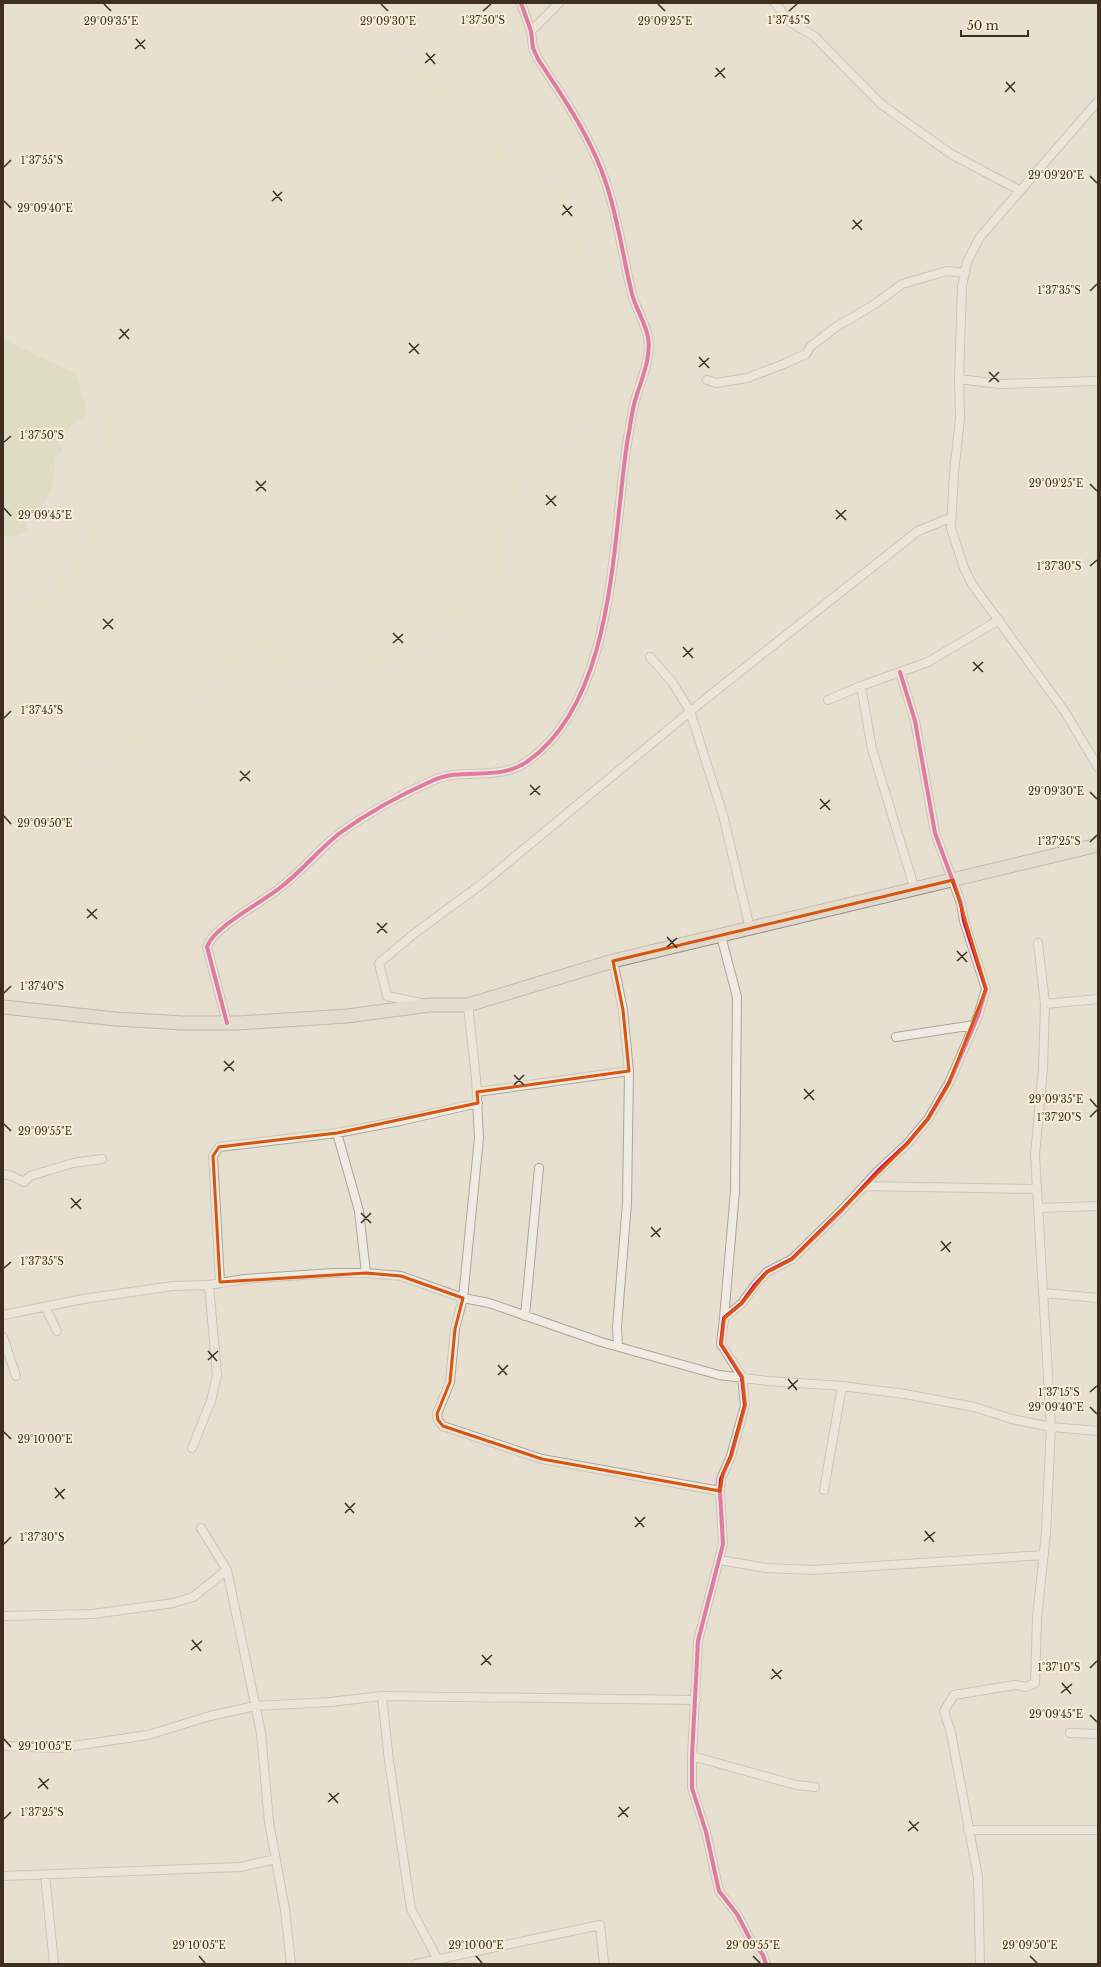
<svg xmlns="http://www.w3.org/2000/svg" width="1101" height="1967" font-family="'Libre Baskerville',serif">
  <style>
    .farmland { fill: #e6dfc2 }
    .green { fill: #d6d7b3 }
    .lines { fill: none; stroke-linecap: round; stroke-linejoin: round }
    .minor-casing { stroke: #ada599; stroke-width: 10 }
    .trunk-casing { stroke: #928b80; stroke-width: 15 }
    .minor { stroke: #efebe3; stroke-width: 8 }
    .trunk { stroke: #e0d9cb; stroke-width: 13 }
    .cycleway-casing { stroke: #f7eed8; stroke-width: 6 }
    .cycleway { stroke: #d6006c; stroke-width: 4 }
    .marked { fill: none; stroke: #d7550e; stroke-width: 3; stroke-linejoin: round }
    .ticks { fill: none; stroke: #3d2e20; stroke-width: 1.5 }
    .ticks-label { font-size: 10px; text-anchor: middle; fill: #3d2e20; stroke: #f7eed8; stroke-width: 4; stroke-linejoin: round; paint-order: stroke }
  </style>
  <rect width="100%" height="100%" fill="#e7e0d1"/>
  <path class="farmland" d="M3,3H345L404,52L463,106L510,156L567,195L590,265L592,417L520,476L498,584L404,661L298,681L257,644L142,744L87,762L3,688V608L54,591L114,498L106,420L75,374L3,339Z"/>
  <path class="green" d="M3,339L75,374L85,403L86,415L57,438L63,451L55,458C53,494 52,498 25,522L28,529L17,536L3,535Z"/>
  <g class="lines">
    <g class="minor-casing">
      <path id="minor" d="M775,3L790,22L814,36L881,104L951,154L1019,190
        M531,31L559,3
        M1098,101L980,237L967,262L962,286L959,379L960,418L954,473L951,528L964,568L972,584L1065,712L1098,767
        M959,379L1000,384L1098,381
        M707,380L716,383L747,378L784,364L806,354L811,346L836,327L875,304L902,284L947,271L965,273
        M650,657L672,682L690,711L723,815L750,929
        M828,700L861,686
        M915,890L872,749L861,686L928,662L999,620
        M721,936L737,997L735,1191L724,1318
        M613,961L623,1010L629,1071L627,1203L617,1327L618,1346
        M421,1003L387,996L379,963L415,933L483,883L709,696L918,531L950,518
        M1045,1004L1098,999
        M468,1005L476,1078L479,1138L463,1298L455,1329L450,1382L437,1414L438,1420L443,1426L542,1459L720,1491
        M227,1023L207,947C213,927 263,902 281,887C302,871 319,849 340,833C369,812 402,794 434,780C464,767 499,782 528,761C617,698 612,535 628,437C630,428 631,418 633,409C638,385 652,362 648,337C645,322 636,309 632,294C623,257 618,219 606,183C591,137 564,99 538,59L533,48L531,31L521,3
        M896,1037L974,1025
        M477,1092L629,1071
        M337,1133L359,1211L366,1273
        M3,1174L12,1176L24,1182L30,1176L73,1163L102,1159
        M864,1186L1037,1189
        M1038,1208L1098,1206
        M220,1282L213,1156L219,1147L337,1133L400,1121L478,1103
        M1044,1293L1098,1298
        M45,1307L57,1331
        M3,1315L83,1299L173,1286L209,1285L244,1279L333,1273H366L401,1276L463,1298L489,1303L601,1342L719,1375L768,1381L842,1386L905,1394L974,1407L1012,1419L1051,1427L1098,1431
        M525,1316L539,1168
        M3,1337L16,1376
        M192,1448L211,1401L217,1375L209,1285
        M824,1490L842,1386
        M201,1528L227,1570L240,1632L261,1733L269,1822L285,1910L291,1964
        M720,1560L766,1568L813,1570L1044,1555
        M3,1616L93,1614L173,1603L193,1597L227,1570
        M382,1696L389,1761L411,1909L438,1960
        M1070,1733L1098,1734
        M3,1746L60,1748L148,1735L210,1716L255,1706L330,1702L382,1696L696,1700
        M692,1756L796,1785L815,1787
        M968,1830H1098
        M45,1875L54,1964
        M3,1876L240,1867L276,1859
        M416,1964L600,1925L604,1964
        M766,1964L763,1955L750,1939L737,1914L719,1891L706,1832L692,1788V1756L698,1641L723,1544L720,1491L721,1479L731,1456L745,1405L742,1377L721,1344L724,1318L742,1303L755,1285L767,1272L792,1259L841,1211L878,1171L907,1144L928,1119L949,1083L978,1016L986,989L964,921L961,903L935,833L915,721L900,672
        M980,1964L978,1877L951,1733L944,1711L954,1695L1015,1685L1026,1687L1035,1683L1037,1618L1046,1532L1051,1427L1035,1155L1043,1068L1045,1004L1038,943"/>
    </g>
    <g class="trunk-casing">
      <path id="trunk" d="M3,1007L116,1019L183,1023H238L347,1016L430,1005H468L613,961L1098,845"/>
    </g>
    <use href="#minor" class="minor"/>
    <use href="#trunk" class="trunk"/>
    <g class="cycleway-casing">
      <path id="cycleway" d="M227,1023L207,947C213,927 263,902 281,887C302,871 319,849 340,833C369,812 402,794 434,780C464,767 499,782 528,761C617,698 612,535 628,437C630,428 631,418 633,409C638,385 652,362 648,337C645,322 636,309 632,294C623,257 618,219 606,183C591,137 564,99 538,59L533,48L531,31L521,3
        M766,1964L763,1955L750,1939L737,1914L719,1891L706,1832L692,1788V1756L698,1641L723,1544L720,1491L721,1479L731,1456L745,1405L742,1377L721,1344L724,1318L742,1303L755,1285L767,1272L792,1259L841,1211L878,1171L907,1144L928,1119L949,1083L978,1016L986,989L964,921L961,903L935,833L915,721L900,672"/>
    </g>
    <use href="#cycleway" class="cycleway"/>
  </g>
  <path d="M0 0H1101V1967H0ZM953,880L986,989L949,1083L928,1119L907,1144L792,1259L767,1272L742,1303L724,1318L721,1344L742,1377L745,1405L731,1456L723,1473L720,1491L542,1459L443,1426L438,1420L437,1414L450,1382L455,1329L463,1298L401,1276L366,1273L220,1282L213,1156L219,1147L337,1133L478,1103L477,1092L629,1071L623,1010L613,961Z" fill="#e7e0d1" fill-opacity=".55" fill-rule="evenodd"/>
  <path class="marked" d="M953,880L986,989L949,1083L928,1119L907,1144L792,1259L767,1272L742,1303L724,1318L721,1344L742,1377L745,1405L731,1456L723,1473L720,1491L542,1459L443,1426L438,1420L437,1414L450,1382L455,1329L463,1298L401,1276L366,1273L220,1282L213,1156L219,1147L337,1133L478,1103L477,1092L629,1071L623,1010L613,961Z"/>
  <path class="ticks" d="M104,4L111,11M381,4L388,11M658,4L665,11M483,11L491,4M789,11L797,4M136,39L145,49M135,49L145,40M426,53L435,64M425,63L435,54M716,68L725,78M715,77L725,68M1006,82L1015,92M1005,92L1015,82M4,167L11,160M1090,176L1097,183M273,191L282,201M4,201L11,208M272,201L282,192M563,205L572,216M562,215L572,206M853,220L862,230M852,229L862,220M1090,291L1097,284M120,329L129,339M119,339L129,329M409,343L419,354M409,353L419,344M699,357L709,368M699,367L709,358M989,372L999,382M989,382L999,372M4,442L11,436M256,481L266,491M1090,484L1097,491M256,491L266,481M546,495L556,506M546,505L556,496M4,508L11,516M836,510L846,520M836,519L846,510M1090,566L1097,560M103,619L113,629M103,629L113,619M393,633L403,643M393,643L403,634M683,647L693,658M683,657L693,648M973,662L983,672M973,671L983,662M4,718L11,711M240,771L250,781M240,781L250,771M530,785L540,795M1090,792L1097,799M530,795L540,786M820,799L830,810M820,809L830,800M4,816L11,824M1090,842L1097,835M87,909L97,919M87,918L97,909M377,923L387,933M377,933L387,923M667,937L677,948M667,947L677,938M957,951L967,962M957,961L967,952M4,993L11,986M224,1061L234,1071M224,1071L234,1061M514,1075L524,1085M514,1085L524,1075M804,1089L814,1100M804,1099L814,1090M1090,1099L1097,1107M1090,1117L1097,1110M4,1124L11,1131M71,1198L81,1209M71,1208L81,1199M361,1213L371,1223M361,1223L371,1213M651,1227L660,1237M651,1237L661,1228M941,1241L950,1252M941,1251L951,1242M4,1268L11,1262M208,1351L217,1361M208,1360L218,1351M498,1365L507,1375M498,1375L508,1365M788,1379L797,1390M788,1389L798,1380M1090,1392L1097,1386M1090,1407L1097,1414M4,1432L11,1439M55,1488L64,1499M55,1498L65,1489M345,1503L354,1513M345,1513L355,1503M635,1517L644,1527M635,1527L645,1517M925,1531L934,1542M924,1541L935,1532M4,1544L11,1537M192,1640L201,1651M191,1650L202,1641M482,1655L491,1665M481,1665L492,1655M1090,1668L1097,1661M772,1669L781,1679M771,1679L782,1670M1062,1683L1071,1694M1061,1693L1072,1684M1090,1715L1097,1722M4,1739L11,1747M39,1778L48,1789M38,1788L49,1779M329,1793L338,1803M328,1802L339,1793M619,1807L628,1817M618,1817L629,1807M4,1819L11,1812M909,1821L918,1831M908,1831L919,1822M199,1956L205,1963M476,1956L482,1963M753,1956L760,1963M1030,1956L1037,1963"/>
  <g class="ticks-label">
    <text x="483" y="24">1°37'50"S</text>
    <text x="789" y="24">1°37'45"S</text>
    <text x="111" y="25">29°09'35"E</text>
    <text x="388" y="25">29°09'30"E</text>
    <text x="665" y="25">29°09'25"E</text>
    <text x="42" y="164">1°37'55"S</text>
    <text x="1056" y="179">29°09'20"E</text>
    <text x="45" y="212">29°09'40"E</text>
    <text x="1059" y="294">1°37'35"S</text>
    <text x="42" y="439">1°37'50"S</text>
    <text x="1056" y="487">29°09'25"E</text>
    <text x="45" y="519">29°09'45"E</text>
    <text x="1059" y="570">1°37'30"S</text>
    <text x="42" y="714">1°37'45"S</text>
    <text x="1056" y="795">29°09'30"E</text>
    <text x="45" y="827">29°09'50"E</text>
    <text x="1059" y="845">1°37'25"S</text>
    <text x="42" y="990">1°37'40"S</text>
    <text x="1056" y="1103">29°09'35"E</text>
    <text x="1059" y="1121">1°37'20"S</text>
    <text x="45" y="1135">29°09'55"E</text>
    <text x="42" y="1265">1°37'35"S</text>
    <text x="1059" y="1396">1°37'15"S</text>
    <text x="1056" y="1411">29°09'40"E</text>
    <text x="45" y="1443">29°10'00"E</text>
    <text x="42" y="1541">1°37'30"S</text>
    <text x="1059" y="1671">1°37'10"S</text>
    <text x="1056" y="1718">29°09'45"E</text>
    <text x="45" y="1750">29°10'05"E</text>
    <text x="42" y="1816">1°37'25"S</text>
    <text x="199" y="1949">29°10'05"E</text>
    <text x="476" y="1949">29°10'00"E</text>
    <text x="753" y="1949">29°09'55"E</text>
    <text x="1030" y="1949">29°09'50"E</text>
  </g>
  <rect width="1101" height="1967" fill="none" stroke="#3d2e20" stroke-width="8"/>
  <path d="M961 30v6h67v-6" fill="none" stroke="#3d2e20" stroke-width="2"/>
  <text x="967" y="30" font-size="12" fill="#3d2e20" stroke="#f7eed8" stroke-width="3" paint-order="stroke">50 m</text>
</svg>
